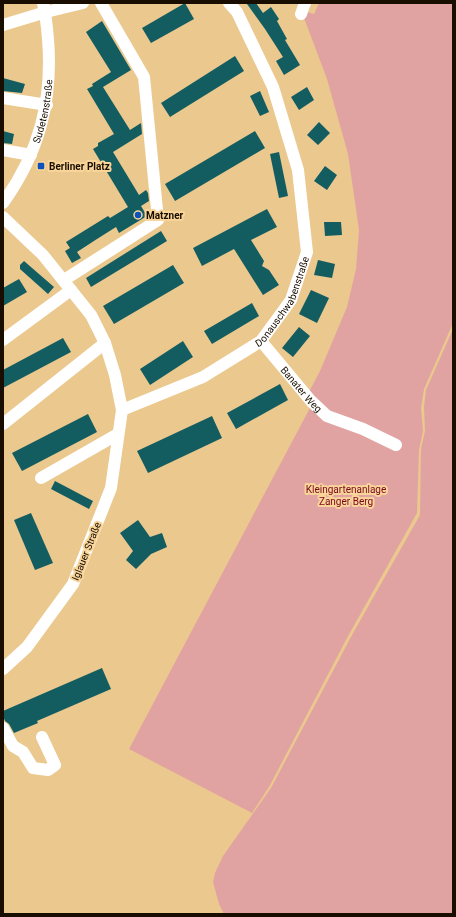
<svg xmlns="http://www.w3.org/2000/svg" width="456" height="917" font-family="Roboto,sans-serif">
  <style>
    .green { fill: #e1a3a2 }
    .building { fill: #135d61 }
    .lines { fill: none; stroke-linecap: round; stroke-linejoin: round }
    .minor { stroke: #fff; stroke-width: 12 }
    .poi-dot { fill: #0b52bd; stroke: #f9d599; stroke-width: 1.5 }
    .labels { text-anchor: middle; stroke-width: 4; stroke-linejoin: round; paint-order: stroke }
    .street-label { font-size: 10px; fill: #190d00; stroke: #f9d599 }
    .poi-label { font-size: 10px; font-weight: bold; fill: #190d00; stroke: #f9d599; text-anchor: start }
    .park-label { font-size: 10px; fill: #7a071d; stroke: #f9d599 }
  </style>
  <rect width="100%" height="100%" fill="#ebc88d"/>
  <path class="green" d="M319,3H453V323L424,389L421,408L423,431L419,450L417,513L347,638L269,787L252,813L129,749L311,406L310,390L320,371L347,307L356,269L359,230L348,154L327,79L301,10L314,14Z
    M453,329V914H224L219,904L213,882L215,873L223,856L271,788L352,635L420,515L421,449L425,431L424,407L426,390Z"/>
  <path class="building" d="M185,3L194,19L151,43L142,28Z
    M248,3H256L263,13L271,7L279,19L277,21L287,39L285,40L300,65L284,75L276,61L283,57L265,29L247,4Z
    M102,21L131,70L103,87L130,130L141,123L142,134L113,152L139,195L146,190L148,193L149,201L141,206L147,216L119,233L116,227L97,239L77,252L81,258L72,263L65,251L70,248L66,242L108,216L110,218L128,207L93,149L98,146V143L114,134L87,89L93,86L92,84L111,72L86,32Z
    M235,56L244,71L170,117L161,103Z
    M3,78L25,84L22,93L3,91Z
    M307,87L314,100L299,110L291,97Z
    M260,91L269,112L260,116L250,96Z
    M319,122L330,133L318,145L307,135Z
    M3,131L14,134L12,144L3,143Z
    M255,131L265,148L175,201L165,184Z
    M279,152L288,196L279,198L270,154Z
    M325,166L337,175L327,190L314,181Z
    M267,209L277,227L251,240L264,261L262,266L269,270L279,285L263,295L234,249L202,266L193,248Z
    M324,222H341L342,235L325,236Z
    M161,231L167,241L91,287L86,278Z
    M318,260L335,264L332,278L314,275Z
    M24,261L54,287L48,294L20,269V265Z
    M173,265L184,283L114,324L103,306Z
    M19,279L27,292L3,306V288Z
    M311,290L329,298L317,323L299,314Z
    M252,303L259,316L212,344L204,331Z
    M299,327L310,336L293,357L282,348Z
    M63,338L71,352L3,388V370Z
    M183,341L193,357L150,385L140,369Z
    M280,384L288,400L236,429L227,413Z
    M88,414L97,432L22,471L12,453Z
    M212,416L222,438L148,473L137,451Z
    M55,481L93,501L89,509L51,489Z
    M31,513L53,563L35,570L14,520Z
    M138,520L150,537L162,533L167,547L151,554L136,569L126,560L133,551L120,533Z
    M102,668L111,689L37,721L38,723L14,733L9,724L5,721L3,716V711Z"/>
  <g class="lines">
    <g class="minor">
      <path d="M301,14L305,3"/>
      <path d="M3,25L46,12L83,3"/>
      <path d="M3,98L47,105"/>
      <path d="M3,150L31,155"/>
      <path id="s1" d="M3,203C39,153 53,101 48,39C47,27 46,15 43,3"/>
      <path d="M3,217L43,255L91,315L105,343L115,375L122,410L111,488L73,584L27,647L3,669"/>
      <path d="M64,280L158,220L144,77L101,3"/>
      <path d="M3,340L71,290"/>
      <path id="s2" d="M261,341L311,401L327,416L363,429L396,445"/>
      <path id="s3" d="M122,410L203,377L261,341L291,300L307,252L298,170L273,87L237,12L229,3"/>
      <path d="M3,424L105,343"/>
      <path d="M41,478L118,434"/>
      <path d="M3,728L13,746L23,752L33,768L48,770L55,765L42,737"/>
    </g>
  </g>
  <g class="poi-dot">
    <rect x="37" y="162" width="8" height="8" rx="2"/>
    <circle cx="138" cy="215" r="4"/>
  </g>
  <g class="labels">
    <g class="street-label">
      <text dy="4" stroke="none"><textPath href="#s1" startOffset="101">Sudetenstraße</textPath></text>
      <text dy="4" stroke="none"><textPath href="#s3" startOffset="201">Donauschwabenstraße</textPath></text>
      <text dy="4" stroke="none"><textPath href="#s2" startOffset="63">Banater Weg</textPath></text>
      <text transform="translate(86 551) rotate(-68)" y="4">Iglauer Straße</text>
    </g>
    <g class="poi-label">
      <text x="49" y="170">Berliner Platz</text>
      <text x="146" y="219">Matzner</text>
    </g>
    <g class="park-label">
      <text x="346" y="493">Kleingartenanlage<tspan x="346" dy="12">Zanger Berg</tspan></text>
    </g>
  </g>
  <rect width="456" height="917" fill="none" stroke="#190d00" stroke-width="8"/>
</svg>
